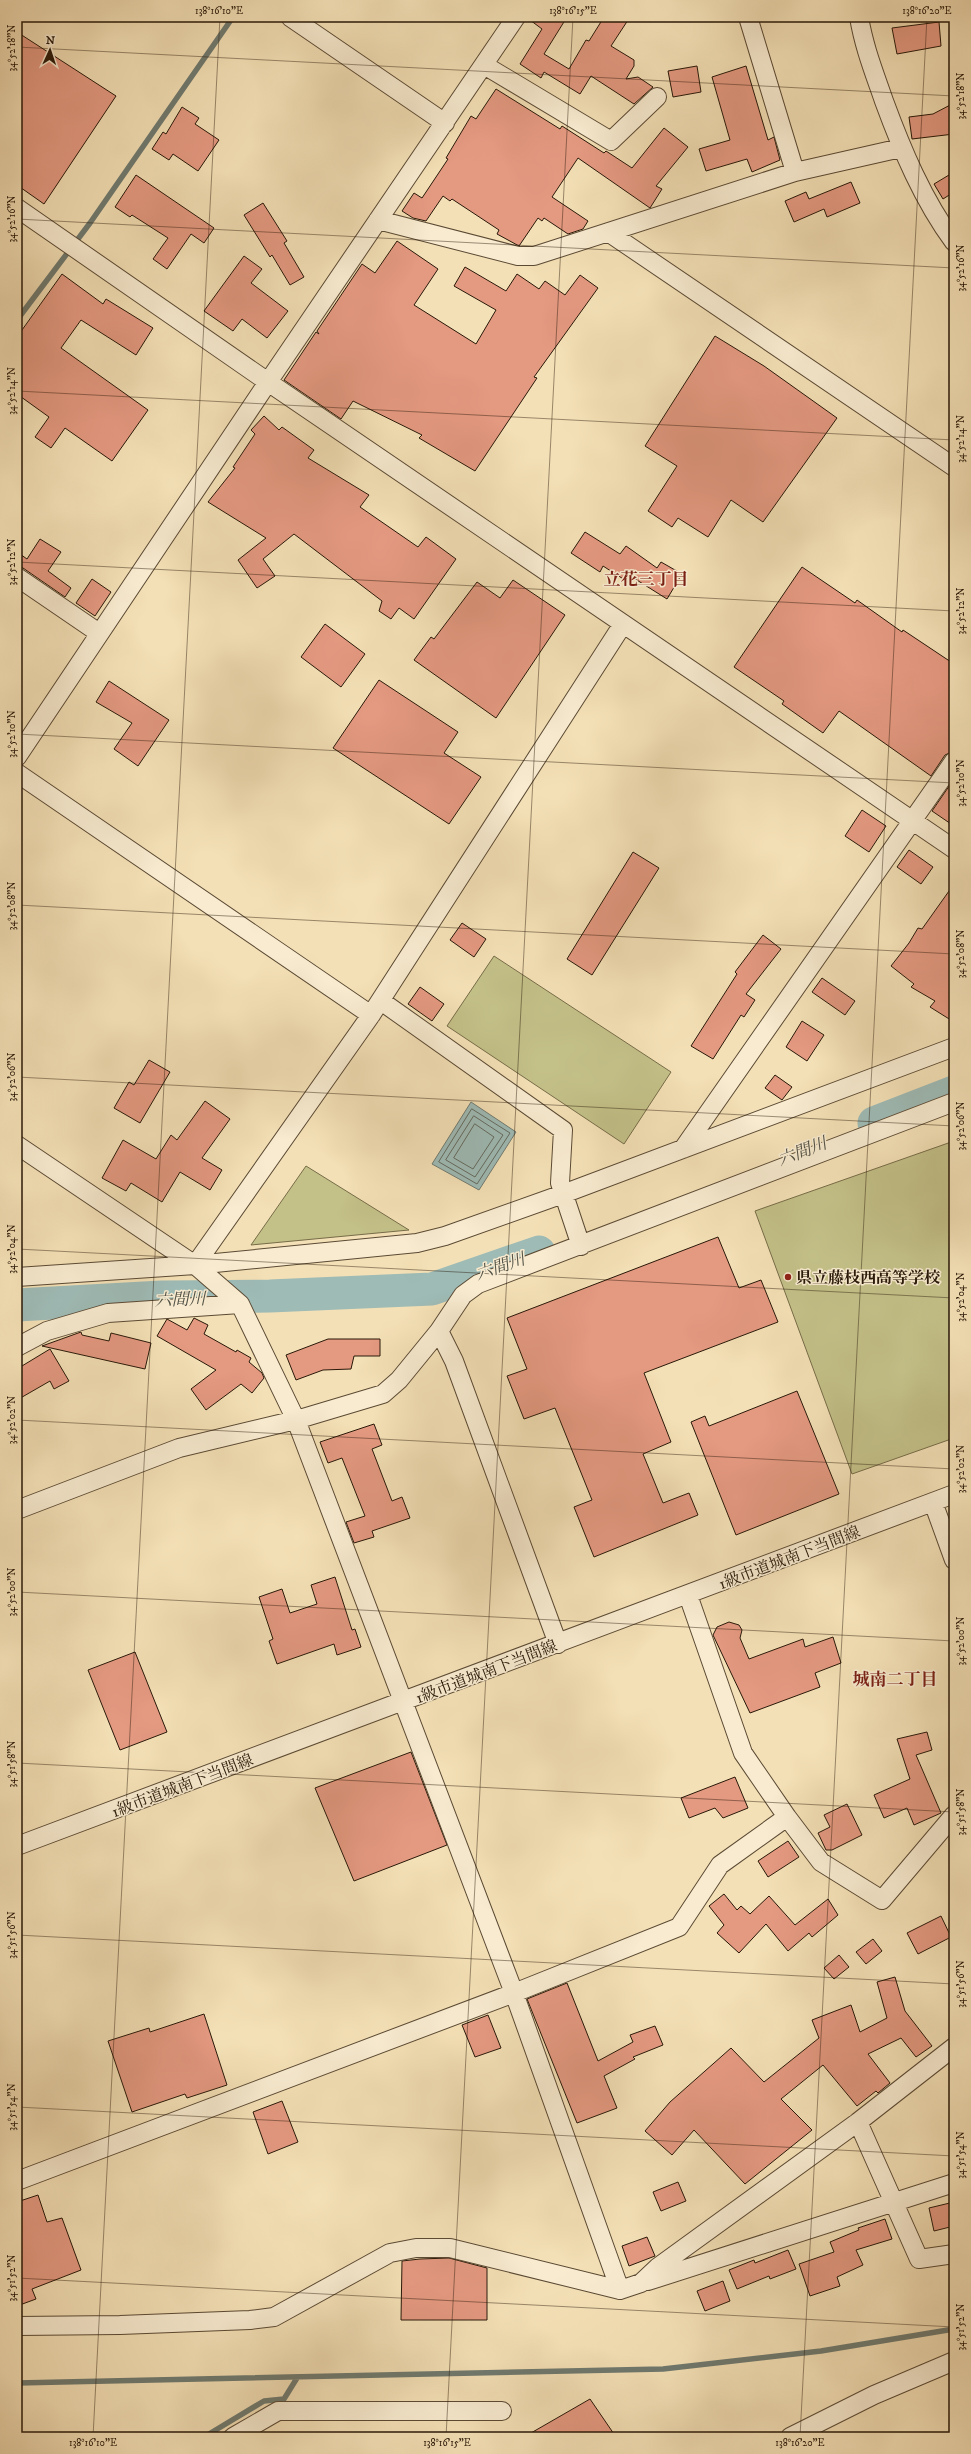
<svg xmlns="http://www.w3.org/2000/svg" width="971" height="2454" font-family="'IM FELL DW Pica','Noto Serif JP',serif">
  <style>
    .green { fill: #c3c088; stroke: #766c48 }
    .water { fill: #9ebbb6; stroke: #6f7a70 }
    .lines { fill: none; stroke-linecap: round; stroke-linejoin: round }
    .shore { stroke: #636a5f; stroke-width: 1 }
    .stream { stroke: #6f7a70; stroke-width: 5.5 }
    .river { stroke: #9ebbb6; stroke-width: 33 }
    .building { fill: #e49981; stroke: #281808 }
    .minor-casing { stroke: #5b4a34; stroke-width: 20 }
    .minor { stroke: #f8ebd0; stroke-width: 18 }
    .ticks { fill: none; stroke: #281808; stroke-width: 1; stroke-opacity: 0.45 }
    .poi-dot { fill: #8f2418; stroke: #f8ebd0; stroke-width: 1.5 }
    .labels { text-anchor: middle; stroke-width: 3; stroke-linejoin: round; paint-order: stroke }
    .poi-label { font-size: 16px; font-weight: bold; fill: #281808; stroke: #f8ebd0; text-anchor: start }
    .street-label { font-size: 16px; fill: #281808; stroke: #f8ebd0 }
    .neighbourhood-label { font-size: 17px; font-weight: bold; fill: #7a1f14; stroke: #f8ebd0 }
    .water-label { font-size: 17px; font-style: italic; fill: #515145; stroke: #f8ebd0 }
    .neatline { fill: none; stroke: #281808; stroke-width: 1.5 }
    .ticks-label { font-size: 10px; text-anchor: middle; fill: #281808 }
  </style>
  <rect width="100%" height="100%" fill="#f4e0b6"/>
  <filter id="stains"><feTurbulence type="fractalNoise" baseFrequency=".005" numOctaves="4"/><feColorMatrix values="0 0 0 0 .2 0 0 0 0 .09 0 0 0 0 .02 0 0 0 .5 -.17"/></filter>
  <radialGradient id="worn" r=".72"><stop offset=".6" stop-color="#630" stop-opacity="0"/><stop offset="1" stop-color="#630" stop-opacity=".3"/></radialGradient>
  <path class="green" d="M494,956L671,1072L624,1144L447,1026Z
    M954,1141V1438L852,1474L755,1211Z
    M306,1166L409,1230L251,1245Z"/>
  <path class="water" d="M471,1102L516,1132L479,1190L432,1164Z"/>
  <g class="lines">
    <path class="shore" d="M472,1109L510,1133L477,1184L439,1162Z
      M474,1116L503,1135L475,1177L446,1160Z
      M475,1124L494,1137L473,1169L454,1158Z"/>
    <path class="stream" d="M17,320L90,223L233,17
      M17,2383L663,2369L821,2351L954,2329
      M204,2437L264,2401L284,2399L297,2378"/>
    <path class="river" d="M874,1123L954,1092
      M17,1305L162,1297L270,1296L432,1289L539,1252"/>
  </g>
  <path class="building" d="M526,17H567L544,54L569,69L586,40L589,41L604,17H630L611,46L634,60V66L626,79L638,77L653,87L634,104L591,76L580,94L544,72L541,78L520,64L542,29Z
    M939,22L941,46L897,54L892,28Z
    M17,32L116,96L44,204L17,185Z
    M697,66L701,92L673,97L668,71Z
    M746,66L768,140L774,137L780,160L752,172L747,159L706,171L699,149L730,140L712,77Z
    M496,89L560,129L562,126L604,153L606,151L632,168L664,128L688,147L656,186L662,189L650,208L578,158L552,197L588,221L583,229L568,234L544,218L542,221L538,218L519,246L497,234L499,230L452,199L450,201L443,196L426,221L413,218L402,211L414,193L422,198L448,159L446,158L471,116L476,119Z
    M954,103V134L912,139L909,117L933,114Z
    M182,107L199,118L195,124L219,140L198,171L173,154L169,160L152,149L163,132L166,134Z
    M954,172V192L943,199L934,184Z
    M136,175L214,228L204,243L191,234L167,269L153,259L168,238L132,215L130,217L115,207Z
    M851,182L860,203L827,217L824,209L794,222L785,201L806,192L809,199Z
    M263,203L287,241L284,243L304,277L290,285L272,255L270,257L244,215Z
    M397,241L438,269L414,305L476,344L496,310L454,286L465,267L506,291L517,274L539,289L545,281L565,295L580,275L598,288L534,377L537,378L475,471L419,438L422,435L353,401L341,419L284,380L316,332L319,334L317,331L362,264L375,273Z
    M244,256L262,269L251,283L288,311L267,338L242,319L233,331L204,311Z
    M62,274L103,304L106,299L153,328L136,355L81,320L61,348L148,410L112,461L65,428L51,448L35,437L49,417L17,394V337Z
    M715,336L764,366L837,418L763,522L731,500L708,537L678,518L672,527L648,511L677,466L645,446Z
    M264,416L279,430L282,427L314,450L308,458L369,495L360,507L418,547L426,537L456,559L414,619L399,608L391,619L379,611L382,601L294,534L263,559L275,576L257,588L238,560L266,538L208,502L235,468L233,467L255,434L251,430Z
    M585,532L620,554L626,546L657,568L661,562L682,574L667,599L632,577L628,582L603,566L600,572L571,553Z
    M40,539L61,552L48,571L71,588L65,597L23,568L17,567V552L27,559Z
    M802,567L855,603L857,600L902,632L903,630L954,664V751L945,755L931,776L839,711L823,733L782,704L784,701L734,667Z
    M92,579L111,592L95,616L76,603Z
    M513,580L565,615L496,718L414,660L431,637L434,639L477,582L500,598Z
    M325,624L365,654L341,687L301,657Z
    M379,680L458,732L444,753L481,777L449,824L333,748Z
    M109,681L169,720L138,766L114,749L132,723L96,702Z
    M954,779V826L932,811Z
    M862,810L886,826L869,852L845,836Z
    M909,850L933,867L921,884L897,867Z
    M633,852L659,868L592,975L567,959Z
    M954,884V1022L930,1007L935,1001L911,987L914,984L891,966L909,943L918,928L922,929Z
    M462,923L486,939L474,957L450,940Z
    M763,935L781,949L746,994L755,1000L744,1017L741,1015L713,1059L691,1046L737,974L735,972Z
    M822,978L855,1001L845,1015L812,992Z
    M420,987L444,1004L432,1021L408,1004Z
    M802,1021L824,1035L807,1061L786,1047Z
    M149,1060L170,1072L140,1123L114,1108L129,1082L134,1085Z
    M775,1075L792,1087L782,1100L765,1088Z
    M205,1101L230,1119L202,1158L222,1170L210,1190L180,1172L162,1202L131,1183L126,1191L102,1178L123,1140L156,1159L171,1135L177,1140Z
    M718,1237L739,1288L761,1280L778,1322L644,1373L671,1442L643,1454L663,1503L689,1493L698,1515L594,1557L574,1507L592,1500L555,1408L524,1419L507,1376L527,1369L507,1318Z
    M194,1318L208,1325L204,1334L236,1352L237,1350L251,1358L249,1362L262,1373L264,1378L252,1393L241,1384L206,1410L191,1389L216,1370L157,1336L167,1319L187,1330Z
    M81,1332L82,1335L109,1341L111,1333L151,1343L145,1369L42,1346Z
    M328,1339H380V1356H354L351,1369L323,1370L296,1380L286,1355Z
    M50,1349L69,1381L54,1389L50,1381L17,1400V1369Z
    M797,1391L839,1494L736,1535L691,1422L705,1416L709,1426Z
    M374,1424L382,1445L372,1449L392,1501L402,1497L410,1518L372,1531L374,1537L354,1543L346,1522L365,1516L342,1458L328,1463L320,1442Z
    M335,1577L352,1630L355,1629L361,1647L337,1655L334,1644L277,1664L269,1641L273,1639L259,1597L282,1589L290,1613L317,1604L311,1585Z
    M729,1622L739,1625L742,1630L740,1638L749,1659L803,1639L805,1647L833,1637L841,1663L815,1673L820,1687L750,1713L713,1635L717,1627Z
    M135,1652L167,1732L120,1750L88,1670Z
    M927,1732L932,1750L916,1755L941,1813L914,1825L907,1808L884,1818L874,1795L910,1779L897,1739Z
    M411,1752L447,1845L354,1881L315,1788Z
    M735,1777L748,1808L723,1818L715,1808L689,1818L681,1798Z
    M847,1804L862,1835L832,1850H826L818,1833L830,1827L824,1815Z
    M788,1841L799,1857L768,1877L758,1861Z
    M724,1894L737,1910L741,1906L750,1914L769,1896L795,1925L828,1899L838,1915L812,1937L809,1933L788,1951L766,1924L739,1953L717,1933L724,1925L709,1906Z
    M941,1916L951,1937L918,1954L907,1933Z
    M873,1939L882,1951L866,1964L856,1952Z
    M839,1955L849,1967L834,1979L824,1968Z
    M895,1977L905,2011L932,2046L916,2057L901,2038L868,2054L890,2083L878,2093L876,2091L857,2106L823,2065L781,2099L812,2130L745,2184L694,2130L672,2155L645,2131L670,2102L731,2048L764,2082L819,2038L812,2020L851,2005L860,2032L887,2018L877,1982Z
    M567,1983L598,2061L633,2042L630,2035L655,2026L663,2045L633,2057L635,2059L604,2076L617,2108L577,2123L527,1999Z
    M204,2014L227,2085L187,2098L185,2094L132,2112L108,2041L149,2028L150,2032Z
    M488,2015L501,2048L475,2057L462,2025Z
    M282,2101L298,2142L268,2154L253,2112Z
    M678,2182L686,2201L661,2211L653,2192Z
    M38,2195L47,2222L62,2218L81,2270L32,2289L36,2299L17,2306V2202Z
    M954,2202V2226L934,2231L929,2208Z
    M885,2219L892,2239L856,2250L863,2265L837,2277L840,2286L810,2296L799,2264L834,2252L830,2242L859,2230L858,2228Z
    M647,2237L655,2256L629,2266L622,2246Z
    M788,2250L796,2269L770,2279L769,2276L737,2289L729,2270L754,2260L755,2263Z
    M449,2258L487,2268V2320H401L402,2261L420,2259Z
    M723,2281L730,2301L705,2311L697,2291Z
    M590,2399L616,2437H524Z"/>
  <g class="lines">
    <g class="minor-casing">
      <path id="minor" d="M290,17L445,123
        M748,17L795,172
        M859,17C864,47 874,72 884,101C902,150 923,200 954,242
        M484,65L611,141L657,97
        M17,208L268,382L954,849
        M378,220L518,256H534L795,172L901,148
        M608,232L954,467
        M17,577L99,633
        M17,757L268,382L516,17
        M17,773L371,1015
        M381,1001L563,1130L560,1183L581,1246
        M17,1145L195,1265L240,1304L296,1420L514,1993L620,2290
        M683,1149L954,761
        M195,1265L371,1015L623,624
        M17,1277L195,1265L417,1243L445,1236L563,1194L954,1047
        M439,1331L454,1361L558,1644
        M17,1347L47,1331L108,1313L240,1304
        M933,1502L954,1560
        M17,1510L179,1448L296,1420L383,1394L399,1380L439,1331L463,1295L478,1284L954,1102
        M787,1817L821,1862L882,1900L954,1815
        M17,1846L954,1494
        M858,2122L919,2259L954,2254
        M17,2181L514,1993L679,1927L720,1865L787,1817L743,1753L688,1595
        M648,2281L954,2183
        M17,2326L120,2325L250,2320L274,2317L390,2253L416,2248H450L620,2290L641,2283L658,2267L858,2122L954,2047
        M233,2437L278,2411H502
        M790,2437L874,2395L954,2361"/>
    </g>
    <use href="#minor" class="minor"/>
  </g>
  <path class="ticks" d="M17,47L954,96M17,219L954,268M17,391L954,440M17,562L954,611M17,734L954,783M17,905L954,954M17,1077L954,1126M17,1249L954,1298M17,1420L954,1469M17,1592L954,1641M17,1763L954,1812M17,1935L954,1984M17,2107L954,2156M17,2278L954,2327M93,2437L220,17M446,2437L573,17M800,2437L927,17"/>
  <circle class="poi-dot" cx="788" cy="1277" r="4"/>
  <g class="labels">
    <g class="poi-label">
      <text x="796" y="1283">県立藤枝西高等学校</text>
    </g>
    <g class="street-label">
      <text transform="translate(789 1557) rotate(-21)" y="6">1級市道城南下当間線</text>
      <text transform="translate(486 1671) rotate(-21)" y="6">1級市道城南下当間線</text>
      <text transform="translate(182 1785) rotate(-21)" y="6">1級市道城南下当間線</text>
    </g>
    <g class="neighbourhood-label">
      <text x="646" y="585">立花三丁目</text>
      <text x="895" y="1685">城南二丁目</text>
    </g>
    <g class="water-label">
      <text transform="translate(802 1151) rotate(-21)" y="6">六間川</text>
      <text transform="translate(500 1266) rotate(-19)" y="6">六間川</text>
      <text transform="translate(180 1299) rotate(-2)" y="6">六間川</text>
    </g>
  </g>
  <rect width="971" height="2454" fill="none" stroke="#f4e0b6" stroke-width="44"/>
  <g transform="translate(50 50) rotate(3)" stroke="#f8ebd0" stroke-width="3" paint-order="stroke">
  <path d="M0-3L7 15L0 10L-7 15Z" fill="#281808"/>
  <text y="-6" font-size="11" font-weight="bold" text-anchor="middle" fill="#281808">N</text>
  </g>
  <rect x="22" y="22" width="927" height="2410" class="neatline"/>
  <g class="ticks-label">
    <text x="219" y="14">138°16'10"E</text>
    <text x="573" y="14">138°16'15"E</text>
    <text x="927" y="14">138°16'20"E</text>
    <text transform="translate(11 48) rotate(-90)" y="4">34°52'18"N</text>
    <text transform="translate(960 96) rotate(-90)" y="4">34°52'18"N</text>
    <text transform="translate(11 219) rotate(-90)" y="4">34°52'16"N</text>
    <text transform="translate(960 268) rotate(-90)" y="4">34°52'16"N</text>
    <text transform="translate(11 391) rotate(-90)" y="4">34°52'14"N</text>
    <text transform="translate(960 439) rotate(-90)" y="4">34°52'14"N</text>
    <text transform="translate(11 562) rotate(-90)" y="4">34°52'12"N</text>
    <text transform="translate(960 611) rotate(-90)" y="4">34°52'12"N</text>
    <text transform="translate(11 734) rotate(-90)" y="4">34°52'10"N</text>
    <text transform="translate(960 783) rotate(-90)" y="4">34°52'10"N</text>
    <text transform="translate(11 906) rotate(-90)" y="4">34°52'08"N</text>
    <text transform="translate(960 954) rotate(-90)" y="4">34°52'08"N</text>
    <text transform="translate(11 1077) rotate(-90)" y="4">34°52'06"N</text>
    <text transform="translate(960 1126) rotate(-90)" y="4">34°52'06"N</text>
    <text transform="translate(11 1249) rotate(-90)" y="4">34°52'04"N</text>
    <text transform="translate(960 1297) rotate(-90)" y="4">34°52'04"N</text>
    <text transform="translate(11 1420) rotate(-90)" y="4">34°52'02"N</text>
    <text transform="translate(960 1469) rotate(-90)" y="4">34°52'02"N</text>
    <text transform="translate(11 1592) rotate(-90)" y="4">34°52'00"N</text>
    <text transform="translate(960 1641) rotate(-90)" y="4">34°52'00"N</text>
    <text transform="translate(11 1764) rotate(-90)" y="4">34°51'58"N</text>
    <text transform="translate(960 1812) rotate(-90)" y="4">34°51'58"N</text>
    <text transform="translate(11 1935) rotate(-90)" y="4">34°51'56"N</text>
    <text transform="translate(960 1984) rotate(-90)" y="4">34°51'56"N</text>
    <text transform="translate(11 2107) rotate(-90)" y="4">34°51'54"N</text>
    <text transform="translate(960 2155) rotate(-90)" y="4">34°51'54"N</text>
    <text transform="translate(11 2278) rotate(-90)" y="4">34°51'52"N</text>
    <text transform="translate(960 2327) rotate(-90)" y="4">34°51'52"N</text>
    <text x="93" y="2446">138°16'10"E</text>
    <text x="447" y="2446">138°16'15"E</text>
    <text x="800" y="2446">138°16'20"E</text>
  </g>
  <rect width="100%" height="100%" filter="url(#stains)"/>
  <rect width="100%" height="100%" fill="url(#worn)"/>
</svg>
